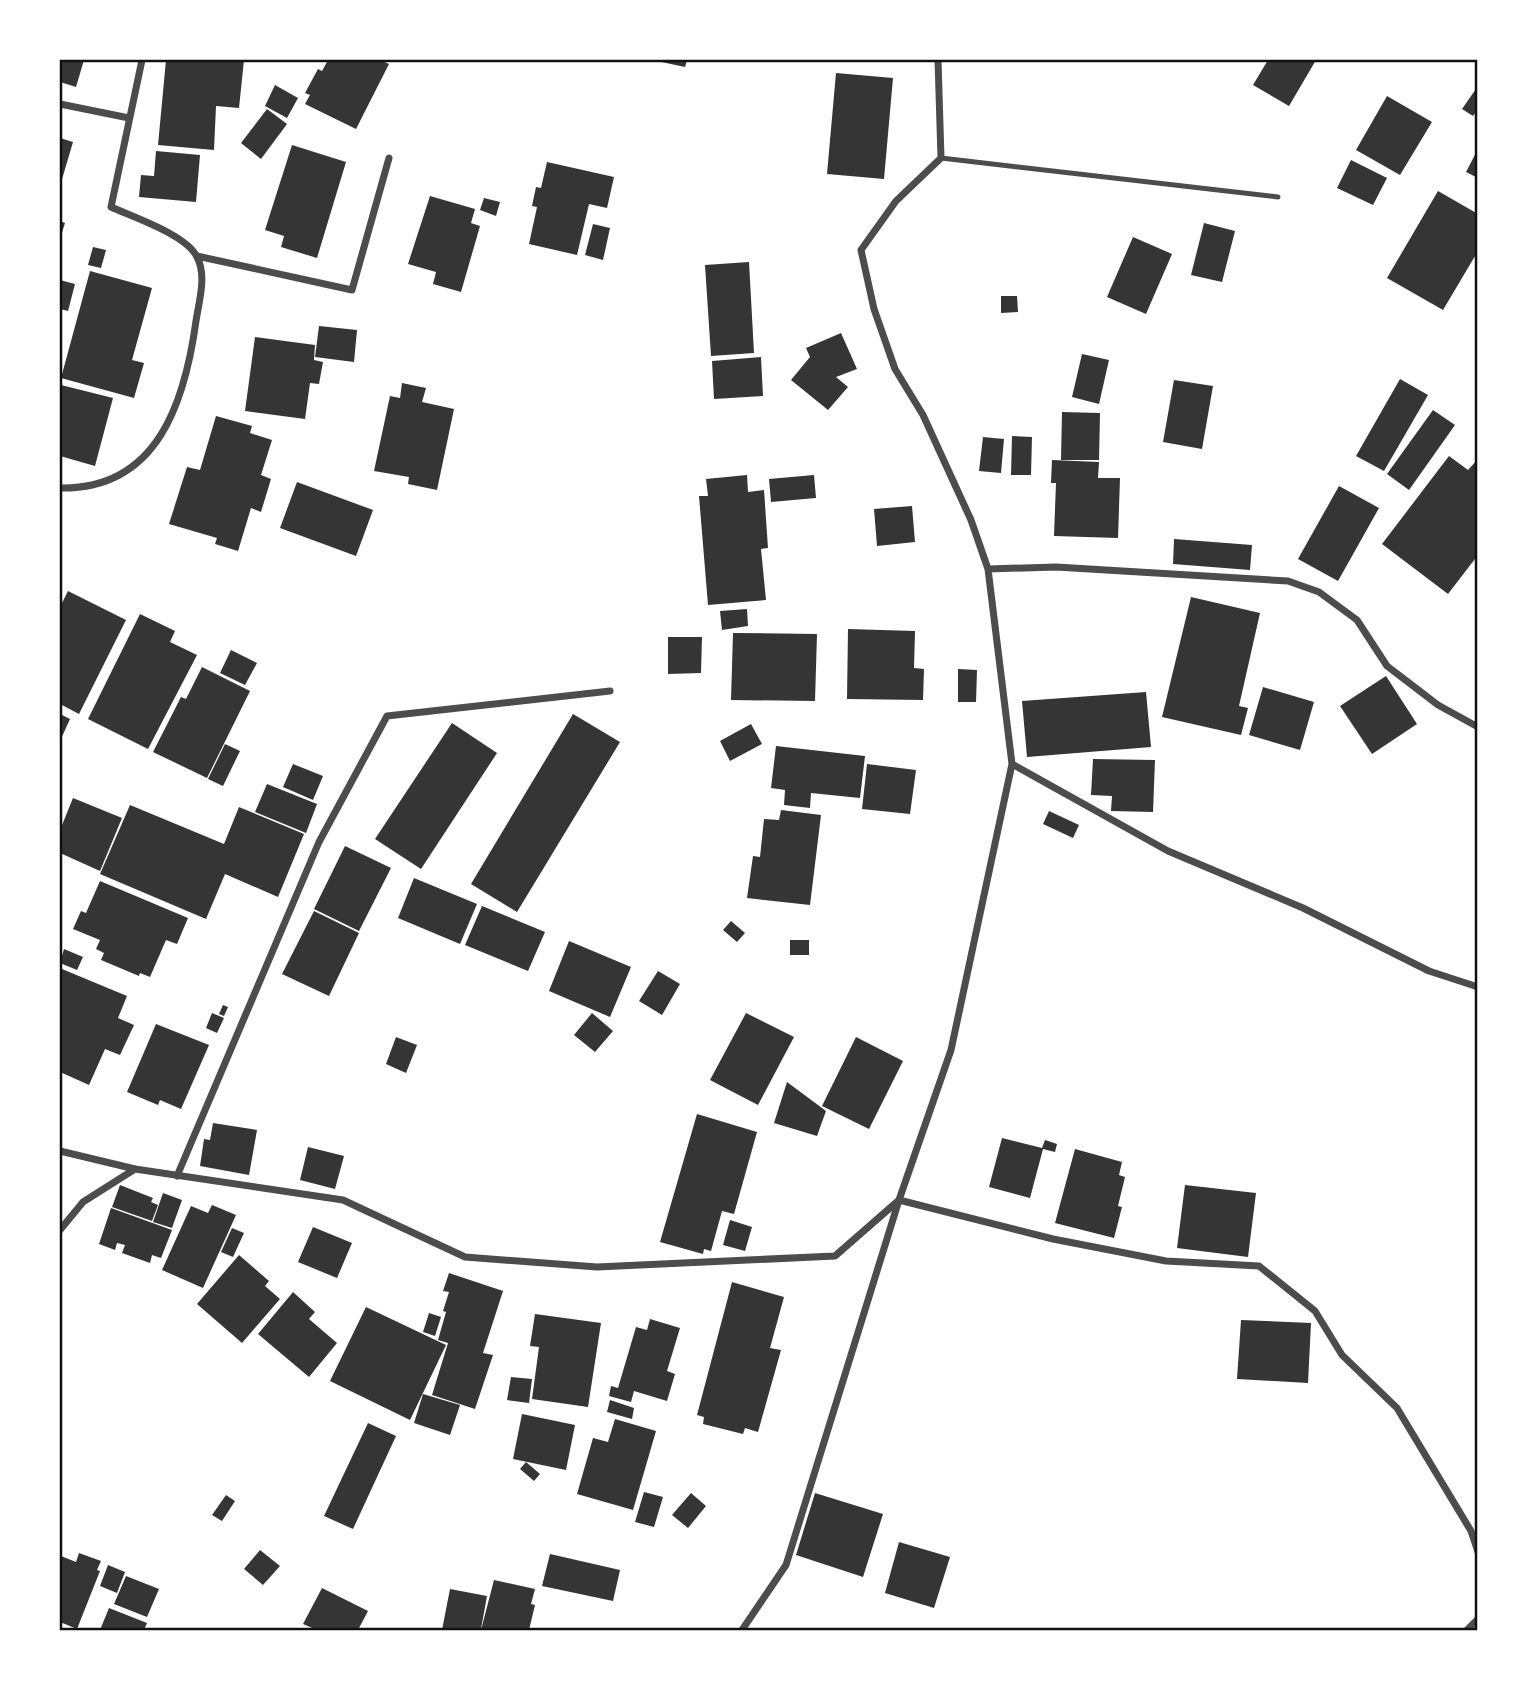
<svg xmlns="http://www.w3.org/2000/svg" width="1537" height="1690" font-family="'IBM Plex Sans',sans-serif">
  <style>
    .building { fill: #353535 }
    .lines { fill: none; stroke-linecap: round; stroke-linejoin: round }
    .service { stroke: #4c4c4c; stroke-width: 5 }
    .minor { stroke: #4c4c4c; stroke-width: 7 }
    .neatline { fill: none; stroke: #111; stroke-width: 2.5 }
  </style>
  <rect width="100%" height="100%" fill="#fff"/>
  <path class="building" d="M60,60H84L76,87L60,82Z
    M166,60H244L239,108L216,106L214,150L158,145Z
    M328,60H380L389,64L356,129L305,104L310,95L305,93L318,69L322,71Z
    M652,60H687L685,67Z
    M1268,60H1316L1289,106L1253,85Z
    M836,73L893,78L884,179L827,174Z
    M275,85L298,98L287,118L265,106Z
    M1478,86V109L1473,116L1462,109Z
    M1387,96L1432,122L1400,175L1356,150Z
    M267,109L287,124L261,159L241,143Z
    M60,138L73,142L60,186Z
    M292,145L346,162L317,258L281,247L284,236L265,230Z
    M1478,149V178L1466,172Z
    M156,151L200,155L196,202L139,197L141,175L154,176Z
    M1351,160L1387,178L1373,205L1337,188Z
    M547,162L614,177L607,208L589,204L577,255L529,244L537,207L532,206L536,187L541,188Z
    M1438,191L1478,214V251L1443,310L1387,278Z
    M430,196L475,209L471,223L480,226L461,292L433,284L436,272L408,264Z
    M484,198L500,202L496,216L480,210Z
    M60,221L65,223L60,239Z
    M1204,223L1235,231L1222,282L1191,275Z
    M593,224L610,228L603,260L585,255Z
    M1133,237L1172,254L1146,314L1107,297Z
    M93,247L106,250L101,268L88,265Z
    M749,262L754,353L711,356L705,265Z
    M90,271L152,288L132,360L144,363L134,398L61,378Z
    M60,280L75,284L68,311L60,309Z
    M1001,296H1017L1018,312L1001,313Z
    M319,326L357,330L354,362L315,357Z
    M841,333L857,369L836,377L848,387L828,410L791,380L810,357L806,348Z
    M255,337L315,345L314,360L323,362L319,384L310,383L305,419L245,411Z
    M1082,354L1109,360L1099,404L1072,397Z
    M761,357L763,396L714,399L712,361Z
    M1400,379L1428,395L1384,471L1356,456Z
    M1174,380L1213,386L1202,449L1163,442Z
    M402,383L426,388L422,402L454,409L437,490L408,484L409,477L374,471L390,396L400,398Z
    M61,385L113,398L95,466L60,456Z
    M1433,410L1455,425L1409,490L1387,474Z
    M1062,412L1100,413L1099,460H1061Z
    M216,416L252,426L250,433L272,440L261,475L271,479L261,512L251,508L238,551L215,544L217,538L169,524L187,467L200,470Z
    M1012,436L1032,437L1031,475H1011Z
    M983,437L1004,439L1001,473L979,471Z
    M1449,456L1468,470L1478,459V555L1448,594L1382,544Z
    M1052,460L1099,462L1098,478H1120L1118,538L1054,536L1056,483H1051Z
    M747,475L748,492L764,490L768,548L761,549L766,600L708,605L699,496H708L706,479Z
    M814,475L816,498L771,502L769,479Z
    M297,482L373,510L356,556L280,528Z
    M1339,486L1379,508L1338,581L1298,559Z
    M912,506L915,542L877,546L874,509Z
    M1174,539L1252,545L1250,570L1173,564Z
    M68,591L126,620L79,714L60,704V607Z
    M1191,597L1260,613L1239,706L1248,708L1241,735L1162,717Z
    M747,609L748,626L722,630L720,611Z
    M140,614L175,631L170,642L197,655L148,749L88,719Z
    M848,629L915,631L914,668L924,669L923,700L847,699Z
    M733,633L817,634L815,701L731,700Z
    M668,637H702L701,673L668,674Z
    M231,650L257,663L245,685L220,673Z
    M202,667L250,691L207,778L153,752L181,697L186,699Z
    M958,669L977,670L976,702H958Z
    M1386,676L1417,724L1372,754L1340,706Z
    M1263,687L1314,702L1300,750L1249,735Z
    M1146,692L1151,747L1027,757L1022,701Z
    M60,714L70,719L60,741Z
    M573,714L620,742L517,912L471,884Z
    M452,723L497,753L421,869L375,839Z
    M751,724L762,744L730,761L720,741Z
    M225,744L240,751L223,786L208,779Z
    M776,746L865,756L860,798L811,793L810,808L784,805L785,790L771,788Z
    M1093,759L1155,760L1153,812L1111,811L1112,796L1091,795Z
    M293,764L323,776L313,800L283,787Z
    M867,764L916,770L910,814L862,809Z
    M267,784L317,804L306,833L255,812Z
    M73,798L122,818L100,871L60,853V830Z
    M130,805L224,844L239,807L304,834L278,897L225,874L206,919L100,874Z
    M781,810L821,815L810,905L747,898L753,856L760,857L764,819L779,820Z
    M1049,811L1079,825L1073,838L1043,824Z
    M345,846L391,868L359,931L314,909Z
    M414,878L477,904L460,944L398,918Z
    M100,881L188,918L177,944L166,940L150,977L140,973L139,976L101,960L104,953L96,949L100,940L73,929L81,911L86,913Z
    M482,906L545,932L528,971L465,945Z
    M314,911L359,933L329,996L282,974Z
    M731,921L745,933L737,942L723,930Z
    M790,940H809V955H790Z
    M569,941L631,967L610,1017L549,991Z
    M64,949L83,957L77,970L60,963Z
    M62,969L127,996L118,1018L134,1025L120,1055L105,1049L89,1085L60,1072Z
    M658,971L680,984L662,1015L639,1001Z
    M223,1005L228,1007L224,1016L219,1014Z
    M212,1013L224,1018L217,1033L206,1028Z
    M592,1013L613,1031L595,1052L574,1035Z
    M746,1013L794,1037L758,1105L710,1080Z
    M156,1024L209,1045L181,1109L160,1100L158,1105L127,1092Z
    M396,1037L417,1045L406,1073L386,1064Z
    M856,1037L903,1061L869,1129L822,1106Z
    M787,1082L826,1111L817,1136L774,1123Z
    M697,1114L757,1132L734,1214L722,1211L711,1251L704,1249L703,1254L660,1242Z
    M213,1123L257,1130L249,1175L200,1166L204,1139L210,1140Z
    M1002,1138L1042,1148L1045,1140L1057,1144L1055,1152L1043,1149L1030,1198L989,1187Z
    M308,1147L344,1156L335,1189L300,1180Z
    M1075,1149L1122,1162L1119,1175L1125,1177L1118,1206L1122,1207L1114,1238L1055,1223Z
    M120,1185L153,1198L151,1202L158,1205L152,1221L112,1207Z
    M1185,1185L1256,1193L1248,1257L1177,1248Z
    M163,1193L182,1200L172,1228L153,1222Z
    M212,1205L236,1215L203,1288L162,1270L191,1206L208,1213Z
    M111,1208L172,1230L161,1258L152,1255L150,1263L122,1253L125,1245L117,1243L115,1250L99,1244Z
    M730,1220L752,1227L745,1251L723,1245Z
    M313,1227L352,1243L337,1278L298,1262Z
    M232,1228L244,1233L233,1257L221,1252Z
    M239,1255L269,1281L265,1286L280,1299L242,1343L197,1304Z
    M449,1273L503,1291L483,1353L493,1355L475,1409L432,1395L448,1343L438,1340L446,1312L443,1311L449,1292L443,1291Z
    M732,1282L784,1297L770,1348L781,1350L758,1432L745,1428L743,1434L703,1424L704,1417L697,1415Z
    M293,1292L315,1312L309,1319L337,1343L309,1377L258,1334Z
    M366,1307L446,1345L410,1420L330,1381Z
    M429,1313L441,1317L435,1336L423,1332Z
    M535,1314L601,1323L588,1407L532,1399L539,1347L530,1346Z
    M650,1319L680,1328L667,1371L675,1374L667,1401L634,1391L631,1402L609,1396L611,1386L618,1388L636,1327L647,1330Z
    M1241,1320L1311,1323L1308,1383L1237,1379Z
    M511,1377L532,1379L529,1403L507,1400Z
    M423,1394L460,1405L450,1435L414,1423Z
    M610,1400L634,1408L632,1419L607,1412Z
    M522,1414L575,1425L566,1470L513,1459Z
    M615,1419L656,1431L633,1510L577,1494L593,1438L608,1442Z
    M368,1423L396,1436L353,1529L324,1516Z
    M526,1462L540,1474L534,1481L520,1469Z
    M644,1492L663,1497L654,1527L635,1522Z
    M691,1493L706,1506L688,1528L672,1515Z
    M815,1493L883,1514L863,1577L796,1555Z
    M226,1495L235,1501L222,1521L212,1515Z
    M899,1542L950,1557L934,1608L885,1593Z
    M260,1550L280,1566L263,1585L244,1569Z
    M79,1553L101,1561L97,1570L100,1571L77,1629L60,1622V1561L61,1556L76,1562Z
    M550,1554L620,1570L613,1601L542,1586Z
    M108,1565L125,1572L117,1593L100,1586Z
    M126,1576L159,1589L147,1617L114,1604Z
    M494,1580L535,1589L531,1604L535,1605L529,1630H481Z
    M322,1588L368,1611L358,1630H317L303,1624Z
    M450,1589L487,1596L481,1629L442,1630Z
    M109,1608L147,1623L144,1630H100Z"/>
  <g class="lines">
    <path class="service" d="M941,158L1278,197"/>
    <path class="minor" d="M60,104L129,118
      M197,256L352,290L389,158
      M60,488C158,490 185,401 196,321C199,301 207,276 197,257C187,235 133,217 111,207L142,60
      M988,569L1056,567L1288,581L1319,592L1357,620L1387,666L1438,705L1478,727
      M1012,764L1168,851L1303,908L1429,971L1478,987
      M60,1151L135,1169L343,1200L465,1257L597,1267L835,1256L898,1201
      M177,1176L319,842L387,716L610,691
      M899,1200L1053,1239L1166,1261L1259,1266L1315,1311L1342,1355L1397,1408L1471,1531L1478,1552
      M60,1230L83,1202L135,1169
      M742,1630L786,1565L899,1200L951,1050L1012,764L988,569L971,520L923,415L895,369L874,309L861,250L896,201L941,158L938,60
      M1467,1630L1478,1619"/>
  </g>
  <rect width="1537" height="1690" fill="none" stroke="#ffffff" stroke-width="122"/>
  <rect x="61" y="61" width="1415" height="1568" class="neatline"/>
</svg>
